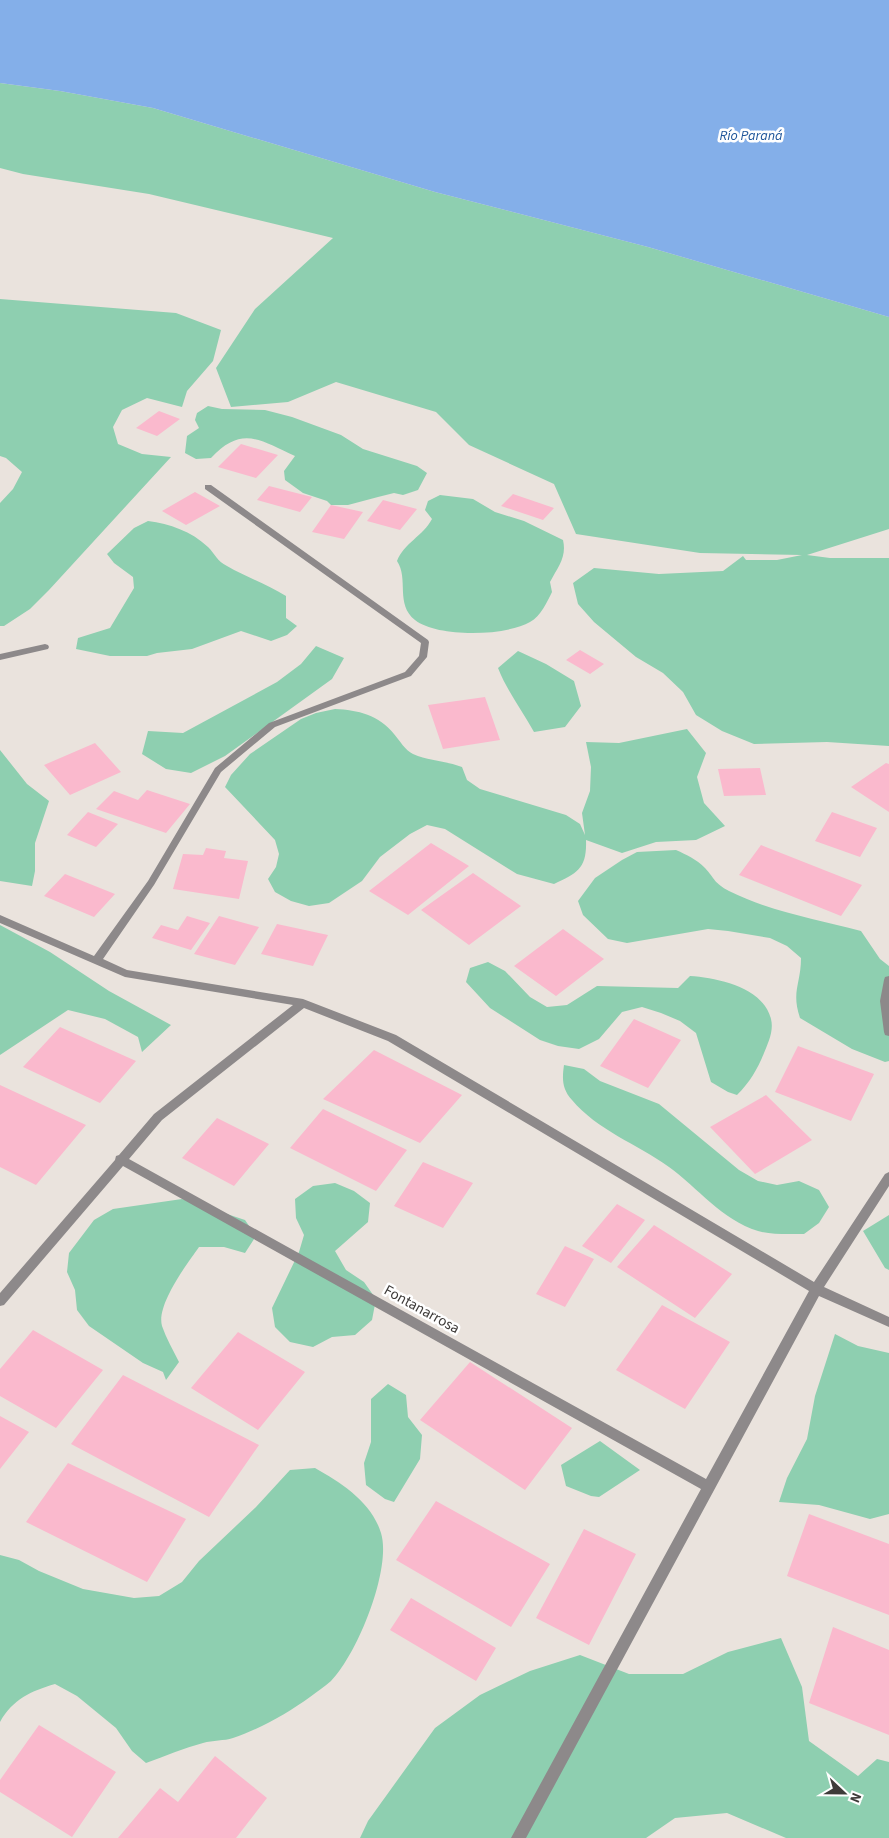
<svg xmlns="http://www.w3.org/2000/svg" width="889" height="1838" font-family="'Source Sans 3',sans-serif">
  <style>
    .green { fill: #8ecfb0 }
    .water { fill: #84afe9 }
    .building { fill: #fab9cd }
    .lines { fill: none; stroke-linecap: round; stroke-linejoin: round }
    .street { fill: #8d898a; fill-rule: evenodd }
    .labels { text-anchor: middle; stroke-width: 5; stroke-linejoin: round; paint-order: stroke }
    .far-water-label { font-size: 14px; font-style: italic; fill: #1e559a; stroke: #fff }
    .street-label { font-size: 15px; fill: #3e3b39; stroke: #fff }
  </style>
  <rect width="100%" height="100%" fill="#eae3dd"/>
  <path class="green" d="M0,83L60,91L153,108L435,192L648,247L889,317V529L807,555L830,558H889V746L827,742L754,744L722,731L696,715L683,692L663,673L636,657L594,622L578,604L573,583L594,568L659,574L723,571L743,556L746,560H777L802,555L700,553L576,534L554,484L469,445L436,412L336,382L288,402L231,407L216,368L255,309L333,238L149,194L23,174L0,168Z
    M0,299L176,313L221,330L213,361L187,391L182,407L147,398L122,410L113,427L118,444L142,454L171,457L49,590L30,609L4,626H0V503L13,489L22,472L6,458L0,456Z
    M208,406L222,409L265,410L292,417L341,435L363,449L417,466L427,473L418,490L403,495L394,493L378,497L348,505H331L327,501L303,493L285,480L284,471L295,456C260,440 242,425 211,458L196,459L185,453L187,436L199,428L195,420L197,413Z
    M440,495L473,499L495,512L524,521L563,540C567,557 558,567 550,582L552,592C547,602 541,616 530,622C506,636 438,638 415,620C395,604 409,579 397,561C404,543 423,536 432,519L425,510L428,501Z
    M148,521C170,524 191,531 208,547C215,554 217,561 227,566C246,577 267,584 286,596V618L297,626L287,635L271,641L241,631L192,649L157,653L147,656H110L76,649L78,638L110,628L134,588L133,577L114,563L107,554L134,528Z
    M316,646L344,658L332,679L225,756L191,773L166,769L142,754L148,731L183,733L277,682L301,664Z
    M518,651L546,664L574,681L581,706L565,727L534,732C522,710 507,691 498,668Z
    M335,709C358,710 379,715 394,734C400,741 405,750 413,754C429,761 446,761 462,767L467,780L480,789L566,815L580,824L585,835L582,813L590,791L591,767L586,742L619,743L687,729L706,753L697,777L704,803L725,826L696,840L656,842L622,853L586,840C587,868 578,873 554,884L517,874L445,829L427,825L410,834L380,857L362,881L329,903L309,906L291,901L275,892L268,879L276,867L279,854L275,840L225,787L231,775L250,754L301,719L316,713Z
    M0,750L27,784L49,801L35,843V871L32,886L0,881Z
    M676,850C687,855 696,859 705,868C715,879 714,883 729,891C771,912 816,919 861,931L880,959L889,966V1061L885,1062L852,1049L800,1018C791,991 801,984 801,958L787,946L770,938L728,931L708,929L627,943L608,939L583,915L578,901L595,878L622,860L637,852Z
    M0,925L50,952L109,991L171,1025L142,1052L138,1037L105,1019L68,1010L0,1055Z
    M488,962L505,971L530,997L547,1007L567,1005L597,986L678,988L690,976C718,978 763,987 771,1019C774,1031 768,1043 764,1053C757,1070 750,1082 737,1095L728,1092L711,1082L696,1033L680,1021L661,1013L642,1007L622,1012L599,1039L579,1049L558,1046L540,1040L490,1008L466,982L470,968Z
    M564,1065L584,1069L600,1081L659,1104L739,1170L758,1181L777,1185L799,1181L819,1190L829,1207L819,1223L804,1234C789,1234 772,1235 758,1231C722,1220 698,1188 669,1167C637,1144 597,1130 572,1100C562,1089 562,1079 564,1065Z
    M335,1183L354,1191L370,1203L368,1222L335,1251L346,1270L364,1282L376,1299L372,1320L355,1335L332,1337L313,1347L290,1342L275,1327L272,1308L299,1252L304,1235L296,1218L295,1199L313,1186Z
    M182,1199L245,1220L256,1236L245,1253L224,1247H199C187,1264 156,1305 162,1326C166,1338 173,1350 179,1362L166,1380L163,1372L143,1363L89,1326L77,1310L75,1290L67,1272L69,1253L94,1220L113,1209Z
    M889,1215V1270L885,1268L863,1231Z
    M835,1334L858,1346L889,1353V1514L870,1519L819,1505L779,1502L787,1478L807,1439L815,1396Z
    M388,1384L406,1395L408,1417L422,1435L420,1459L394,1502L385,1499L366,1485L364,1463L371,1442V1399Z
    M600,1441L640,1470L599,1497L591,1496L566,1486L561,1465Z
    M315,1468C342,1483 372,1503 381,1533C392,1569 357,1655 331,1681C325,1686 317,1692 310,1697C288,1713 260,1729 233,1738C224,1741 213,1740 203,1743C184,1748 165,1756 146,1763L132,1751L116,1728L77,1696L55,1684C31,1691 13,1699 0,1722V1555L19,1560L39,1571L83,1589L134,1598L159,1596L182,1582L199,1561L256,1507L290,1470Z
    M781,1638L802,1687L809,1741L858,1776L877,1759L889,1762V1838H786L727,1813L675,1818L646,1838H360L368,1821L435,1728L480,1695L530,1671L580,1655L629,1674H683L728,1652Z"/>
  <path class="water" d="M0,0H889V317L648,247L435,192L153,108L60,91L0,83Z"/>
  <path class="building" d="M159,411L180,419L157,436L136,428Z
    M241,444L278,455L256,478L218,467Z
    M269,486L312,497L300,512L257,500Z
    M195,492L220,506L186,525L162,511Z
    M513,494L554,508L543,520L501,506Z
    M383,500L417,509L400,530L367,521Z
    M331,505L363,512L344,539L312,532Z
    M580,650L604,664L590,674L566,660Z
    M485,697L500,740L443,749L428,705Z
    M95,743L121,772L70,795L44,765Z
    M886,763L889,764V812L851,787Z
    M760,768L766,795L724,796L718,769Z
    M147,790L190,804L166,833L96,809L114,791L138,800Z
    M88,812L118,824L96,847L67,835Z
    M832,812L877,828L860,857L815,841Z
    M431,843L469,866L408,915L369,891Z
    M761,845L862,885L841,916L739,875Z
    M206,848L226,851L224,858L248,861L239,899L173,889L183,854L203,855Z
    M473,873L521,906L469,945L421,910Z
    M65,874L115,894L94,917L44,896Z
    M187,916L210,923L191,950L152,938L161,925L178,930Z
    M219,916L259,927L235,965L194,954Z
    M277,924L328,935L313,966L261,954Z
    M563,929L604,959L556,996L514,966Z
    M634,1019L681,1040L648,1088L600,1066Z
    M60,1027L136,1061L100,1103L23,1067Z
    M798,1046L874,1074L851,1121L775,1092Z
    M374,1050L462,1095L420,1143L323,1099Z
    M0,1085L86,1125L36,1185L0,1167Z
    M766,1095L812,1140L755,1174L710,1127Z
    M323,1109L407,1150L376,1191L290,1148Z
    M217,1118L269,1144L234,1186L182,1158Z
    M423,1162L473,1183L443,1228L394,1206Z
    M617,1204L645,1220L611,1263L582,1246Z
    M654,1225L732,1274L695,1318L617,1267Z
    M565,1246L594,1259L565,1307L536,1294Z
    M662,1305L730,1342L685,1409L616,1370Z
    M33,1330L103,1370L56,1428L0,1396V1369Z
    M238,1332L305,1372L258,1430L191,1388Z
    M470,1362L572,1428L525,1490L420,1420Z
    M123,1375L259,1445L209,1517L71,1444Z
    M0,1416L29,1432L0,1469Z
    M68,1463L186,1519L147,1582L26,1522Z
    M436,1501L550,1564L511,1627L396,1560Z
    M809,1514L889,1544V1615L787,1576Z
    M584,1529L636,1554L589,1645L536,1618Z
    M411,1598L496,1648L476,1681L390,1630Z
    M833,1627L889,1650V1735L809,1703Z
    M39,1725L116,1772L72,1837L0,1792V1780Z
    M215,1756L267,1798L236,1838H118L160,1788L178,1802Z"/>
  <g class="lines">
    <path class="street" d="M205,485H211L428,640L429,642L427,657L411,676L275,727L221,772L154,885L103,959L127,970L303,999L396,1035L814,1282L885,1174L889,1172V1186L824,1287L889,1317V1327L819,1296L526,1838H511L701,1489L123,1166L4,1305L0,1306V1293L115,1160L116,1156L119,1155L154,1114L293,1005L125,977L0,923V915L94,956L148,881L215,768L269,723L405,672L419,656L421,643L205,489ZM304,1008L388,1041L809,1291L706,1479L129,1159L162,1120Z
      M45,644L48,645L49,647L48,649L0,660V654Z
      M889,976V1036L885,1035L884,1032L880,1001L884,980L885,977Z"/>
  </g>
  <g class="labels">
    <g class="far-water-label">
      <text x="751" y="140">Río Paraná</text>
    </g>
    <g class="street-label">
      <text transform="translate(422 1309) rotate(29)" y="5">Fontanarrosa</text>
    </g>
  </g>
  <g transform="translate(844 1793) rotate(112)" stroke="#ffffff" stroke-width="4" paint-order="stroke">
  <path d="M0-4L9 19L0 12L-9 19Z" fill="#3e3b39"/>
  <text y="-8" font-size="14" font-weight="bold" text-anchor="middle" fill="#3e3b39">N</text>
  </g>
</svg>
